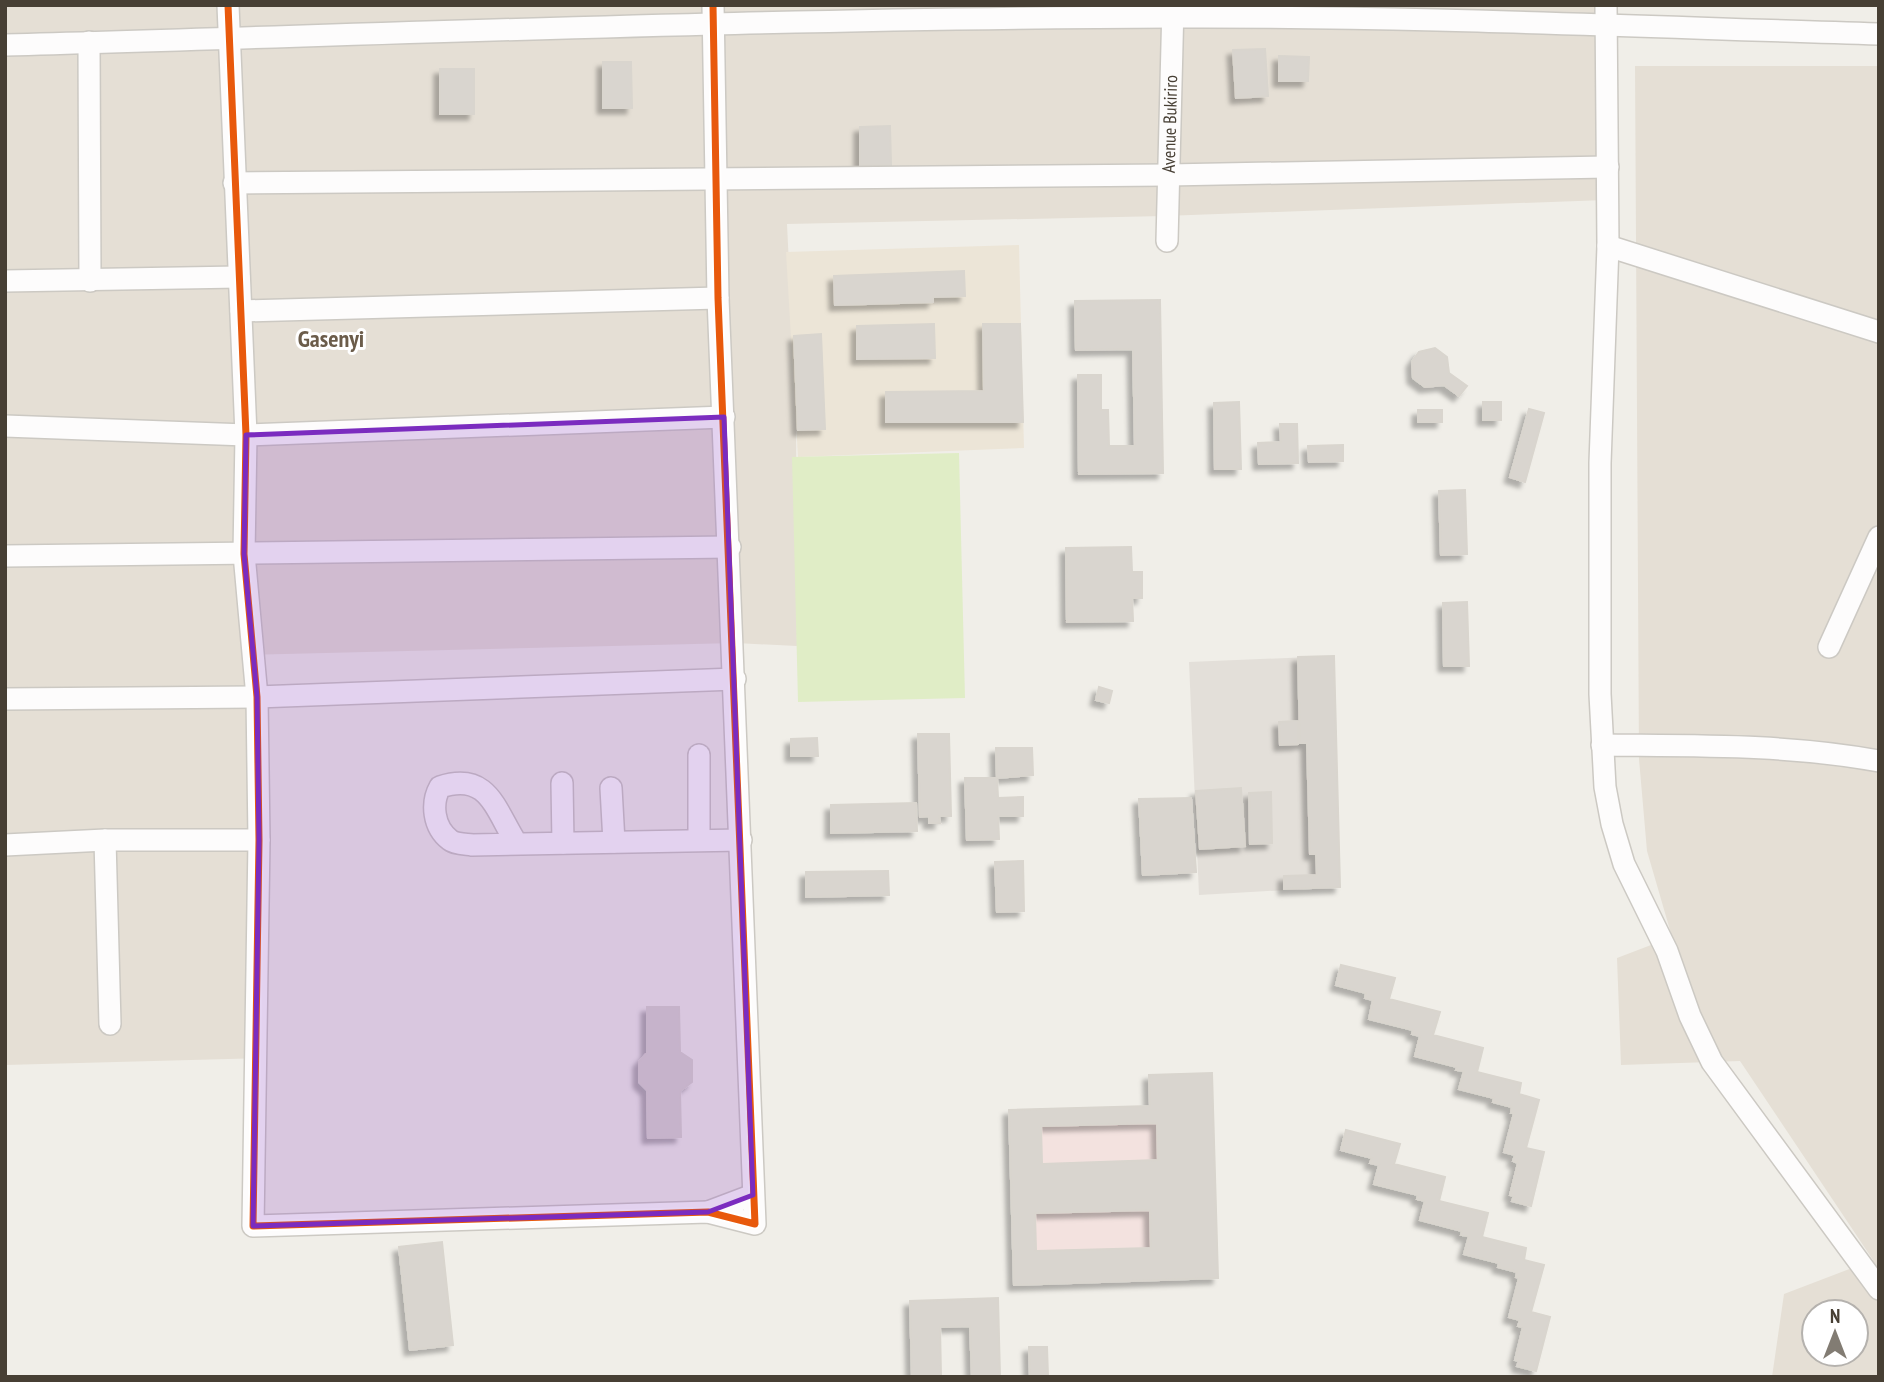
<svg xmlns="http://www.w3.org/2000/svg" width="1884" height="1382" font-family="'PT Sans Narrow',sans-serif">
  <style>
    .residential { fill: #e5dfd5; fill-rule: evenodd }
    .industrial { fill: #e3dfd9 }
    .education { fill: #ece5d7 }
    .medical { fill: #f3e2df }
    .green { fill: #e0edc6 }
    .building { fill: #d9d5cf; stroke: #d9d5ce; stroke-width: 2; fill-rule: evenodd; filter: url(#shadow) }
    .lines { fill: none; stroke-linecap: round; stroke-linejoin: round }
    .street-casing { stroke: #ccc9c3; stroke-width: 24 }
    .street { stroke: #fdfcfc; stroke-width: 21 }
    .cycleway-casing { stroke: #fff; stroke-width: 11 }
    .cycleway { stroke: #e8590c; stroke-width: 7 }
    .marked { fill: #7b2cbf; fill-opacity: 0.2; stroke: #7b2cbf; stroke-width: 5; stroke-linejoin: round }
    .labels { text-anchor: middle; stroke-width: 6; stroke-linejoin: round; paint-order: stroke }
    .street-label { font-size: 18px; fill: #473f34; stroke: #fff }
    .district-label { font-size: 24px; font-weight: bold; fill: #6b5c4a; stroke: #fff }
  </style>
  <defs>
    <filter id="shadow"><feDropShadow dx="-5.5" dy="5.5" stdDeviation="2" flood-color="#0004"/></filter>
  </defs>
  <rect width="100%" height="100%" fill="#f0eee8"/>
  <path class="residential" d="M5,5H1603L1605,200L1164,216L787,224L796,409L797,646L736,643L247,655L262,1058L5,1065Z
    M1635,66H1879V1377H1772L1784,1294L1873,1260L1740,1061L1621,1065L1617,958L1672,937L1647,851L1639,759ZM1814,1312H1856V1354H1814Z"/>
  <path class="industrial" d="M1334,656L1340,887L1199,895L1189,662Z"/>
  <path class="education" d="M1019,245L1024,448L798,457L786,252Z"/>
  <path class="medical" d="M1212,1073L1218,1278L1014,1285L1009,1110L1150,1106Z"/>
  <path class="green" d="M959,453L965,698L798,702L792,457Z"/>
  <path class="building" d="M1265,49L1268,96L1236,98L1233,50Z
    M1279,56L1309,57L1308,81H1279Z
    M603,62H631L632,108H603Z
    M440,69H474V114H440Z
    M890,126L891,165H860V127Z
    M964,271L965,296L933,297V302L835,305L834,276Z
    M1160,300L1163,473L1079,474L1078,375H1101V410H1108L1109,446H1135L1133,349L1076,350L1075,301Z
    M934,324L935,358L857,359V326Z
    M983,324H1020L1023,422H886V392L984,391Z
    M821,334L825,429L798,430L794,336Z
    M1435,348L1447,357L1449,373L1467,386L1459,396L1444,385L1425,387L1413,378L1412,362L1419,352Z
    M1239,402L1241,469H1215L1214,403Z
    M1483,402H1501V420H1483Z
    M1529,409L1544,413L1525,482L1510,477Z
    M1418,410H1442V422H1418Z
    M1280,424H1297L1298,463L1259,464L1258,443L1281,442Z
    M1343,445V461L1309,462L1308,446Z
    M1465,490L1467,554L1441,555L1439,491Z
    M1131,547L1132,572H1142V598H1132L1133,621L1067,622L1066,548Z
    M1467,602L1469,666H1444L1443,603Z
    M1334,656L1340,887L1284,889V876L1317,875L1316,854H1310L1307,743H1300L1298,657Z
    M1099,687L1112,691L1109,703L1096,700Z
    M1298,721V744L1280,745L1279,722Z
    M918,734H949L951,816H939L940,823H929V816L920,817Z
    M817,738L818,756H791V739Z
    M996,748H1032L1033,775L997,778Z
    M965,778H997L998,798L1023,797V816H998L999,839L967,840Z
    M1241,788L1245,846L1200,849L1196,791Z
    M1271,792L1272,843L1250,844L1249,793Z
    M1191,798L1196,872L1143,875L1139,799Z
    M916,803L917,831L831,833V805Z
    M1023,861L1024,911L997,912L995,862Z
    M888,871L889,895L806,897V872Z
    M1341,965L1395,978L1389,999L1440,1012L1433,1035L1483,1048L1477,1072L1521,1083L1519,1094L1539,1100L1526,1148L1544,1152L1531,1206L1512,1201L1514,1196L1510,1195L1518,1163L1513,1161L1515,1155L1504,1152L1514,1113H1511L1512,1107L1493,1102L1494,1098L1459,1089L1464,1071L1456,1070L1457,1067L1415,1056L1420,1036L1412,1034L1413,1030L1369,1019L1373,1000L1365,998L1366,993L1336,985Z
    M647,1007H679L680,1052L692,1060V1082L680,1091L681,1137L648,1138L647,1090L639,1082V1062L647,1053Z
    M1212,1073L1218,1278L1014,1285L1009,1110L1150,1106L1149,1075ZM1157,1123L1158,1160L1042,1164L1041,1126ZM1150,1210L1151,1248L1036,1251L1035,1213Z
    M1346,1130L1400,1144L1394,1164L1445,1177L1439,1201L1488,1213L1482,1237L1526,1248L1524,1260L1544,1265L1531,1312L1550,1317L1536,1371L1517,1366L1519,1361L1515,1360L1523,1327L1518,1326L1520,1320L1509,1317L1519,1278L1516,1277L1517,1272L1498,1267L1499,1263L1464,1254L1469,1236L1461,1235L1462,1231L1420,1220L1425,1201L1417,1199L1418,1195L1374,1184L1379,1165L1370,1163L1372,1158L1341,1150Z
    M442,1242L453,1345L410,1350L399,1247Z
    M998,1298L1000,1377H972L970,1326L940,1327L941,1377H912L910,1301Z
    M1029,1347H1047L1048,1377H1030Z"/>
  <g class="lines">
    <g class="street-casing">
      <g id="street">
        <path d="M228,5L246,435L244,554L257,697L259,840L253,1226L708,1212L755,1224L718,298L713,5"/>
        <path d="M1606,5L1608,246L1600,463V694L1605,787L1612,824L1624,864L1667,951L1690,1016L1712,1062L1879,1289"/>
        <path d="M89,42L90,281"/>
        <path d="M5,45C394,34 784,18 1173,17C1408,16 1643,27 1879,34"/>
        <path d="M234,183L1168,175L1608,167"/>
        <path id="s1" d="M1167,241L1173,5"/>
        <path d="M1608,246L1879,332"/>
        <path d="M5,281L239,277"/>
        <path d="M241,311L718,298"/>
        <path d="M5,426L246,435L724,417"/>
        <path d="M5,556L730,547"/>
        <path d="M1829,647L1879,537"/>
        <path d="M5,699L257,697L735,679"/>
        <path d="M1602,745C1695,746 1787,744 1879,761"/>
        <path d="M699,755V840"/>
        <path d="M562,783L563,843"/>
        <path d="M611,788L614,842"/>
        <path d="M105,840L110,1024"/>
        <path d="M517,844C495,810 489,771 440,787C431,803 433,827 450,840C455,844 465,844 472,845L741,840"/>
        <path d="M5,845L105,840H259"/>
        <path d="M708,1212L753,1195"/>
      </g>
    </g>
    <use href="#street" class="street"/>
    <g class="cycleway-casing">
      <path id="cycleway" d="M228,5L246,435L244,554L257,697L259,840L253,1226L708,1212L755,1224L718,298L713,5"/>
    </g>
    <use href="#cycleway" class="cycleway"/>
  </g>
  <path class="marked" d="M724,417L753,1195L708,1212L253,1226L259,840L257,697L244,554L246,435Z"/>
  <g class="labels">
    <g class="street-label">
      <text dy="6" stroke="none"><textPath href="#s1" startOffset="117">Avenue Bukiriro</textPath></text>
    </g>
    <g class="district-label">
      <text x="331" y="347">Gasenyi</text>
    </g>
  </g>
  <rect width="1884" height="1382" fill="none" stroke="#473f34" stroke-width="14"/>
  <g transform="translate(1835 1333)"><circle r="33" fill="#ffffff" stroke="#b5b2ae" stroke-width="2"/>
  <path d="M0-5L12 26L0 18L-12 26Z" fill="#827c73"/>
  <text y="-10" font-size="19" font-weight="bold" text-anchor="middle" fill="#473f34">N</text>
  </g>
</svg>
